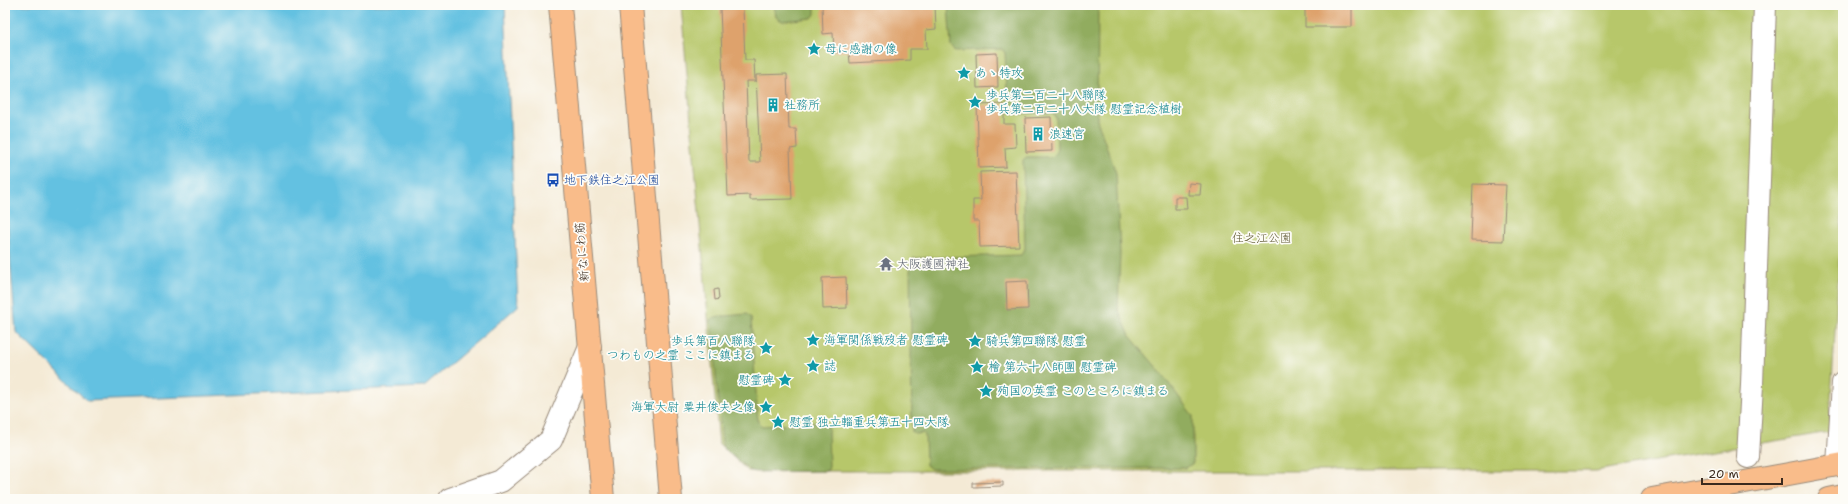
<svg xmlns="http://www.w3.org/2000/svg" width="1848" height="504" font-family="'Shantell Sans','Klee One',sans-serif">
  <style>
    .green { fill: #b7c76a; stroke: #797844 }
    .forest { fill: #91ac5e; stroke: #666b3e }
    .water { fill: #63c1e1; stroke: #4f7680 }
    .building { fill: #dea26c }
    .lines { fill: none; stroke-linecap: round; stroke-linejoin: round }
    .minor-casing { stroke: #988a7a; stroke-width: 24 }
    .major-casing { stroke: #988a7a; stroke-width: 24 }
    .minor { stroke: #fff; stroke-width: 22 }
    .major { stroke: #f9bc8a; stroke-width: 22 }
    .labels { text-anchor: middle; stroke-width: 3.5; stroke-linejoin: round; paint-order: stroke }
    .culture-label { font-size: 12px; fill: #0d838f; stroke: #fdfcf7; text-anchor: start }
    .transit-label { font-size: 12px; fill: #164399; stroke: #fdfcf7; text-anchor: start }
    .park-label { font-size: 12px; fill: #605935; stroke: #fdfcf7 }
    .street-label { font-size: 12px; fill: #3b2a1e; stroke: #fdfcf7 }
    .worship-label { font-size: 12px; fill: #5b616d; stroke: #fdfcf7; text-anchor: start }
  </style>
  <rect width="100%" height="100%" fill="#fdfcf7"/>
  <filter id="ink" filterUnits="userSpaceOnUse"><feTurbulence type="fractalNoise" baseFrequency=".025" numOctaves="2"/><feDisplacementMap in="SourceGraphic" scale="8" xChannelSelector="R" yChannelSelector="G"/><feConvolveMatrix kernelMatrix="1 2 1 2 8 2 1 2 1" color-interpolation-filters="sRGB"/></filter>
  <filter id="wash" filterUnits="userSpaceOnUse"><feTurbulence type="fractalNoise" baseFrequency=".012" numOctaves="4" result="noise"/><feDisplacementMap in="SourceGraphic" scale="16" xChannelSelector="R" yChannelSelector="G"/><feGaussianBlur stdDeviation="0.9" result="paint"/><feColorMatrix in="noise" values="0 0 0 0 0 0 0 0 0 0 0 0 0 0 0 0 0 1.4 0 .05"/><feComposite in="paint" operator="in"/></filter>
  <g filter="url(#wash)">
    <rect width="100%" height="100%" fill="#f4ead5"/>
    <path class="green" d="M681,5H1843V199L1829,432L1595,471H748L719,444Z"/>
    <path class="forest" d="M774,5H815V14L812,18L782,21L776,17Z
      M948,5H1098L1097,120L1116,173L1120,253L1118,309L1130,336L1158,369L1193,416V463L1186,468L931,469L926,465L925,435L923,433L915,434L912,432L910,262L914,258L1021,255L1025,249L1023,160L1026,157H1052L1057,152L1056,117L1053,113L1012,114L1008,111L1005,53L1002,49L955,51L951,46Z
      M747,314L751,318L758,422L762,426L823,422L828,426L829,467L827,471L756,472L751,471L724,449L722,444L711,320L715,317Z"/>
    <path class="water" d="M5,5H505L518,306L424,387L87,401L16,332L5,196Z"/>
    <g id="blocks">
      <path class="building" d="M822,5H935L936,29L926,30L927,49H910V60L850,63L849,52H834L833,33L823,34Z
        M1305,5H1352V27H1305Z
        M743,8L745,60H754L755,81H746L749,162H760L756,75L787,74L789,129H796L797,148L790,149L792,199L750,200V195L728,196L720,9Z
        M997,53L998,87L977,88L976,54Z
        M1004,104V124H1015L1016,147L1005,148L1006,167L979,168L977,105Z
        M1051,117L1052,151L1026,152L1025,118Z
        M1016,171L1019,246L980,247L979,221H973V200H981L980,172Z
        M1189,183L1201,184L1200,195H1188Z
        M1473,184L1506,185L1503,241L1471,240Z
        M1175,197H1186L1187,209H1175Z
        M846,277L847,308L823,309L822,278Z
        M1027,281L1028,309L1007,310L1006,282Z
        M718,289L719,299L715,300L714,290Z
        M1003,482V486L973,487V483Z"/>
    </g>
  </g>
  <g filter="url(#ink)">
    <use href="#blocks" fill-opacity="0" stroke="#988a7a" stroke-width="1"/>
    <g class="lines">
      <g class="minor-casing">
        <path id="minor" d="M1748,457L1752,385L1765,5
          M1838,465L1843,383
          M450,499L501,481L551,440L590,347"/>
      </g>
      <g class="major-casing">
        <path id="major" d="M560,5L603,499
          M630,5L671,499
          M1652,499L1843,464
          M1829,499L1843,496"/>
      </g>
      <use href="#minor" class="minor"/>
      <use href="#major" class="major"/>
    </g>
  </g>
  <defs>
    <g id="sight-bare" transform="scale(1.08)"><path d="M0-6L1.8-2.2L6-1.7L2.9 1.2L3.7 5.4L0 3.3L-3.7 5.4L-2.9 1.2L-6-1.7L-1.8-2.2Z" fill="#0f9aa8" stroke="#fdfcf7" stroke-width="2.5" paint-order="stroke"/></g>
    <g id="building-bare" transform="scale(1.08)"><path d="M-4-6H4V6H1V3H-1V6H-4ZM-2.5-4.3h1.7v1.8h-1.7ZM.8-4.3h1.7v1.8H.8ZM-2.5-1h1.7V.8h-1.7ZM.8-1h1.7V.8H.8Z" fill="#0f9aa8" stroke="#fdfcf7" stroke-width="2.5" paint-order="stroke"/></g>
    <g id="bus-bare" transform="scale(1.08)"><path d="M-5-6H5V4H4V6H2V4H-2V6H-4V4H-5ZM-3.5-4V0h7V-4ZM-3.5 1.2v1.5H-2V1.2ZM2 1.2v1.5H3.5V1.2Z" fill="#1a4fb4" stroke="#fdfcf7" stroke-width="2.5" paint-order="stroke"/></g>
    <g id="temple-bare" transform="scale(1.08)"><path d="M0-6L5-2H3V0L6.5 2.5H4V6H1.5V3h-3V6H-4V2.5H-6.5L-3 0V-2H-5Z" fill="#6b7280" stroke="#fdfcf7" stroke-width="2.5" paint-order="stroke"/></g>
  </defs>
  <g fill-rule="evenodd">
    <use href="#sight-bare" x="814" y="49"/>
    <use href="#sight-bare" x="964" y="73"/>
    <use href="#sight-bare" x="975" y="102"/>
    <use href="#building-bare" x="773" y="105"/>
    <use href="#building-bare" x="1038" y="134"/>
    <use href="#bus-bare" x="553" y="180"/>
    <use href="#temple-bare" x="886" y="264"/>
    <use href="#sight-bare" x="813" y="340"/>
    <use href="#sight-bare" x="975" y="341"/>
    <use href="#sight-bare" x="766" y="348"/>
    <use href="#sight-bare" x="813" y="366"/>
    <use href="#sight-bare" x="977" y="367"/>
    <use href="#sight-bare" x="785" y="380"/>
    <use href="#sight-bare" x="986" y="391"/>
    <use href="#sight-bare" x="766" y="407"/>
    <use href="#sight-bare" x="778" y="422"/>
  </g>
  <g class="labels">
    <g class="culture-label">
      <text x="825" y="53">母に感謝の像</text>
      <text x="975" y="77">あゝ特攻</text>
      <text x="986" y="99">歩兵第二百二十八聯隊<tspan x="986" dy="14">歩兵第二百二十八大隊 慰霊記念植樹</tspan></text>
      <text x="784" y="109">社務所</text>
      <text x="1049" y="138">浪速宮</text>
      <text x="824" y="344">海軍関係戦歿者 慰霊碑</text>
      <text x="755" y="345" text-anchor="end">歩兵第百八聯隊<tspan x="755" dy="14">つわもの之霊 ここに鎮まる</tspan></text>
      <text x="986" y="345">騎兵第四聯隊 慰霊</text>
      <text x="824" y="370">誌</text>
      <text x="988" y="371">檜 第六十八師團 慰霊碑</text>
      <text x="774" y="384" text-anchor="end">慰霊碑</text>
      <text x="997" y="395">殉国の英霊 このところに鎮まる</text>
      <text x="755" y="411" text-anchor="end">海軍大尉 粟井俊夫之像</text>
      <text x="789" y="426">慰霊 独立輜重兵第五十四大隊</text>
    </g>
    <g class="transit-label">
      <text x="564" y="184">地下鉄住之江公園</text>
    </g>
    <g class="park-label">
      <text x="1262" y="242">住之江公園</text>
    </g>
    <g class="street-label">
      <text transform="translate(582 252) rotate(-95)" y="4">新なにわ筋</text>
    </g>
    <g class="worship-label">
      <text x="897" y="268">大阪護國神社</text>
    </g>
  </g>
  <rect width="1848" height="504" fill="none" stroke="#fdfcf7" stroke-width="20"/>
  <path d="M1702 478v6h80v-6" fill="none" stroke="#3b2a1e" stroke-width="2"/>
  <text x="1708" y="478" font-size="12" fill="#3b2a1e" stroke="#fdfcf7" stroke-width="3" paint-order="stroke">20 m</text>
</svg>
